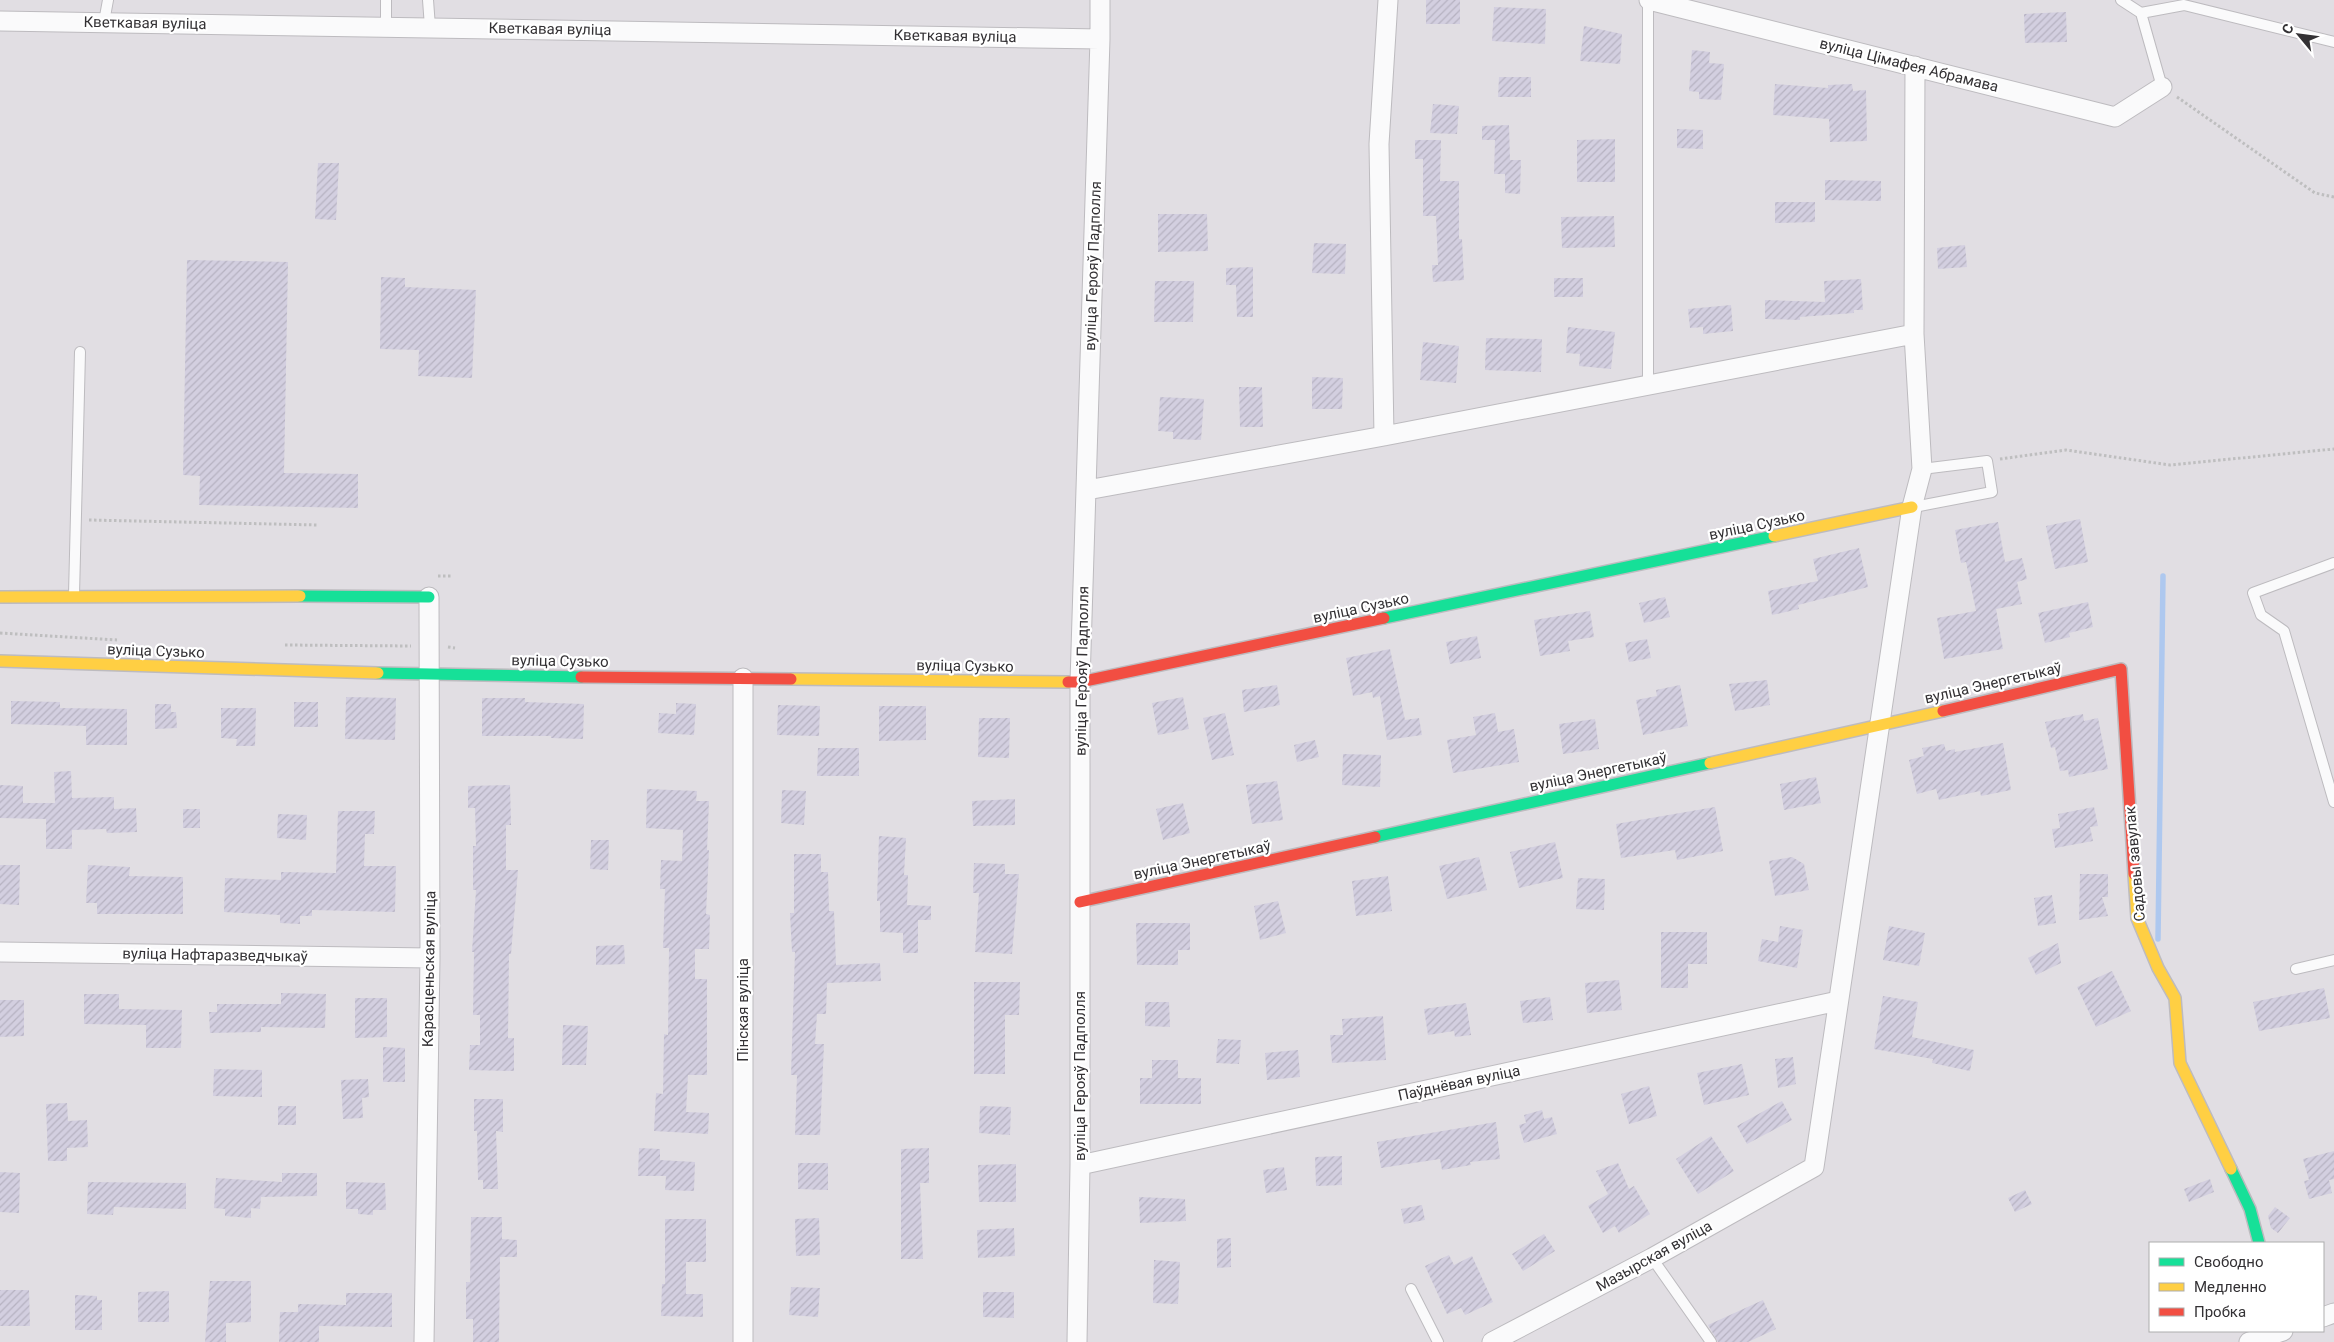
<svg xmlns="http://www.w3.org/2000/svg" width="2334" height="1342" font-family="Roboto,sans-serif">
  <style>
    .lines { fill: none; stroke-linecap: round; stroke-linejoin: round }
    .stream { stroke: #aec8ef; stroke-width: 5.5 }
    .building { fill: url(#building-hatch) }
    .lane-casing { stroke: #bdbbbf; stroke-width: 12 }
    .street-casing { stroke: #bdbbbf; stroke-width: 21 }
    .fast-casing { stroke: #bdbbbf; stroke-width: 14 }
    .slow-casing { stroke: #bdbbbf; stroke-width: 14 }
    .jam-casing { stroke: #bdbbbf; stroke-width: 14 }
    .path { stroke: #bebebf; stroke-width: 3; stroke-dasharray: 2.5 2.5; stroke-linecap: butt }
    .lane { stroke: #fafafb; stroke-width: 10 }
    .street { stroke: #fafafb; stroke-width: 19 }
    .fast { stroke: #16e098; stroke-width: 11 }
    .slow { stroke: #ffcf43; stroke-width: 11 }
    .jam { stroke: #f24e42; stroke-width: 11 }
    .labels { text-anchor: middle; stroke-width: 4.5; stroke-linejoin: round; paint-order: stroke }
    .street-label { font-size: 15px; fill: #333134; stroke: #fff }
  </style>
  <defs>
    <pattern id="building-hatch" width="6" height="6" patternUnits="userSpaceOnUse" patternTransform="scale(1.25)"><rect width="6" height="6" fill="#d3cfe0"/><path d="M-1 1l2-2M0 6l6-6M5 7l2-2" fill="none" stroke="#b6b2c1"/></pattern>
  </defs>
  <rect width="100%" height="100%" fill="#e1dee3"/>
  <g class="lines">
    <path class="stream" d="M2158,939L2163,576"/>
  </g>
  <path class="building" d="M1426,0H1460V24H1426Z
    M1494,7L1546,9L1545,44L1492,41Z
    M2066,12L2067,42L2025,43L2024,14Z
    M1584,26L1622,34L1620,64L1580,61Z
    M1692,50L1710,52L1709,63L1724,64L1721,100L1699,99V92L1689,91Z
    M1499,77H1531V97H1498Z
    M1775,84L1828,88V85L1852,84L1853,91L1866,90L1867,141L1830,142L1829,119L1773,115Z
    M1433,104L1459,106L1457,134L1430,133Z
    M1509,125L1510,160H1521L1520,194L1505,193V174H1494L1495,140H1482V126Z
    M1677,129L1703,130V149L1677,148Z
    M1615,139V182H1577V140Z
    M1415,140H1441L1440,181H1459V239H1462L1464,280L1433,282L1432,265H1438L1436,216H1423V159H1415Z
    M318,163H339L336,220L315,219Z
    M1825,180L1881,181V201L1825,200Z
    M1775,202H1815V222L1775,223Z
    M1158,214H1207L1208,251L1158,252Z
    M1614,216L1615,247L1562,248L1561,217Z
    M1314,243L1346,244L1345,274L1312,273Z
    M1965,245L1967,267L1938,269L1937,248Z
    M187,260L288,262L284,473L358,474V508L199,505L200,476L183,475Z
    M1253,267V317H1237L1236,285H1226V268Z
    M381,277L405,278V287L476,290L472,378L418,376L419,350L380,349Z
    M1554,278H1583V297H1554Z
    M1861,279L1863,310H1854V313L1800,317V320L1765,319V300L1825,302L1824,281Z
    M1155,281H1194L1193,322H1154Z
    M1731,305L1733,331L1703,334V327L1690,328L1688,309Z
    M1568,327L1615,332L1611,369L1579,366L1580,354L1566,353Z
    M1486,338L1542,339L1541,372L1485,370Z
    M1423,342L1459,346L1456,383L1420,380Z
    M1312,377L1343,378L1342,409H1312Z
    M1239,387H1262L1263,427H1240Z
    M1160,397L1204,399L1201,440L1173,439V432L1158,431Z
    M2080,519L2088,562L2055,569L2046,526Z
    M1998,522L2005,562L2022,558L2027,579L2017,582L2022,604L1996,609L2003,649L1944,659L1937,618L1976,611L1966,562L1961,563L1955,530Z
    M1859,548L1868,587L1798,605L1799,609L1772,615L1768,591L1818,581L1813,559Z
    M1665,597L1670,617L1644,623L1639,603Z
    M2088,602L2093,627L2069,633L2070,637L2045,643L2038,613Z
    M1590,611L1594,637L1568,641L1570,651L1540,656L1534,620Z
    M1477,636L1481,658L1450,664L1446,642Z
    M1647,639L1651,658L1629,662L1625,643Z
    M1390,649L1405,720L1419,718L1422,735L1387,740L1380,696L1373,698L1372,692L1353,696L1346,658Z
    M1767,680L1770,705L1735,711L1729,684Z
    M1277,685L1280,705L1244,712L1242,690Z
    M1680,685L1688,726L1643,735L1636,700L1657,696L1656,690Z
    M346,697L396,698L395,740L345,739Z
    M1183,697L1189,729L1158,735L1152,703Z
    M482,698H525V702L584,704L583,739L551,738V736H482Z
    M11,701L60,702V708L127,709V745H86V726L11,724Z
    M294,702H318V727H294Z
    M676,703L696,704L694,735L658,733L659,713L676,714Z
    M155,704H171V712H176L177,728L155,729Z
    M778,705L820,706L819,736L777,735Z
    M879,706H926V740L879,741Z
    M221,708H256L255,746H236L237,739L221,738Z
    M1225,713L1234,755L1212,760L1203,718Z
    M1495,713L1498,732L1514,729L1519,762L1453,773L1447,740L1476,735L1473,717Z
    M2083,714L2084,721L2098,718L2108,769L2069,777L2068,770L2060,771L2055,747L2051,748L2045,722Z
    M979,718H1010L1009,758L978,757Z
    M1595,719L1599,749L1563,754L1559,724Z
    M1315,740L1319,757L1297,762L1294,745Z
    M2003,743L2011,790L1981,796L1980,791L1939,800L1936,789L1917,794L1909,760L1924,756L1922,748L1944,744L1946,751L1955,749V752Z
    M818,748H859V776H817Z
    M1343,754L1381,755L1380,787L1342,785Z
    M71,771L72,798L114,797V809L136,808L137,832L107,833L106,829L72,830V849H46V819L0,818V785L23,786V803H55L54,772Z
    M1816,777L1821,803L1784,810L1780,784Z
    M1277,781L1283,820L1252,824L1246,785Z
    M510,785L511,825H506V870H518L511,954H509L508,1038H514V1071L469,1070L470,1045H480V1015H473L474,952H472L476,890H473V846H476L475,808H468V786Z
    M647,789L697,791L696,801H709L707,850H709L706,914L710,915L709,949H695V979H707V1075H688L686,1112L709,1113L708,1134L654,1131L656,1093L663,1094L664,1034L668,1035L669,948H663L665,889H660L661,860L682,861L683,830L646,828Z
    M782,790L806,791L804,825L781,823Z
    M1015,799V825L973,826L972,801Z
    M1183,803L1190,833L1163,840L1156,809Z
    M1715,807L1723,851L1677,860L1675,850L1621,858L1616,824Z
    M2094,807L2098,826L2090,827L2093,841L2055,848L2052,829L2060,828L2058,814Z
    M183,809H200V828H183Z
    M338,811H375L374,834H365L364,866H396L395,912L312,910V916H300V924L280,923V915L224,912L225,878L281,880V872L336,873Z
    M278,814L307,815L306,840L277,838Z
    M879,836L906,838L904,875H908L907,905L931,906V920H918V953H903V933L880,932V901H877Z
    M591,840H609L608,870L590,869Z
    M1555,842L1563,878L1519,888L1510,852Z
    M794,854H821V872H828L829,911H834L836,965L880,963L881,981L827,983L826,1014H817L815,1044H824L820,1135H795L797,1075H791L795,952H792L790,913H794Z
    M1479,857L1487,890L1447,899L1439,866Z
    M1792,857L1804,864L1809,890L1775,896L1769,861Z
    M974,863L1005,864V874H1019L1012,954L975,952L979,893H973Z
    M0,865H20L19,905L0,904Z
    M88,865L130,867L129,876L183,877V914H97V903H86Z
    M2080,874H2108V897H2102L2108,916L2079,920Z
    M1388,876L1392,911L1356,916L1352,881Z
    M1578,878L1605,879L1604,910L1576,909Z
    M2052,895L2056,923L2038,926L2034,898Z
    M1278,901L1286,933L1260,940L1254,906Z
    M1136,923H1190V950H1178V965H1137Z
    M1780,926L1803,930L1797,968L1758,961L1762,939L1778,942Z
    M1889,926L1925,933L1919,966L1883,960Z
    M1661,932H1707V964H1688V988H1661Z
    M2058,943L2061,963L2036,975L2028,958Z
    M624,945L625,964L596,965V946Z
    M2112,971L2131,1011L2096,1027L2077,987Z
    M1619,980L1622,1010L1587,1013L1585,983Z
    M974,982H1020L1019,1015H1005V1074H974Z
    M2324,988L2330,1018L2259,1031L2253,1002Z
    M281,993L326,994L325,1028L261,1027V1032L210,1033L209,1012H217V1004H281Z
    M84,994H119V1009L182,1010L181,1048H146V1025L84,1024Z
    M1883,996L1918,1002L1912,1037L1974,1050L1970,1071L1932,1063L1933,1059L1874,1049Z
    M1550,997L1553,1020L1523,1023L1520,1001Z
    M355,998H387V1037L355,1038Z
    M0,1000H24V1036L0,1037Z
    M1145,1002H1169L1170,1027L1145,1026Z
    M1466,1003L1471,1035L1455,1037L1454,1031L1428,1035L1424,1009Z
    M1383,1016L1386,1060L1332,1063L1330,1035H1343L1342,1019Z
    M563,1025L588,1026L586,1065H562Z
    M1218,1039L1241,1040L1239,1064L1216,1063Z
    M383,1047L405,1048V1082H383Z
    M1298,1050L1300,1077L1267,1080L1265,1053Z
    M1793,1057L1796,1084L1778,1088L1775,1059Z
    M1152,1060H1178V1078H1201V1104H1140V1078H1152Z
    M1742,1064L1749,1095L1704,1105L1697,1073Z
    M214,1069L262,1070V1097L213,1096Z
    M368,1079L369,1097L362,1098L363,1118L343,1119L341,1080Z
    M1649,1086L1657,1116L1629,1124L1621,1094Z
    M474,1099H503V1132L496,1131L498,1189H483V1180H478L477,1131H474Z
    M1782,1101L1792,1120L1747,1144L1737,1126Z
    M67,1103L68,1121L87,1120L88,1147L67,1148V1161H48L46,1104Z
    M278,1106H296V1125H278Z
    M980,1106L1011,1107L1010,1135L979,1133Z
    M1542,1110L1544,1119L1552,1117L1557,1134L1524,1143L1519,1125L1526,1123L1524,1115Z
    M1496,1122L1500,1159L1470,1162L1471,1165L1442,1170L1440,1159L1381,1168L1377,1142Z
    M1711,1136L1734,1171L1698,1194L1676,1159Z
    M639,1148L660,1149V1160L695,1162L694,1191L665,1190L666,1176H638Z
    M929,1148V1183H920L923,1259H901V1149Z
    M2334,1151V1179L2329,1180L2332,1193L2309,1199L2304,1181L2309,1180L2303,1159Z
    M1342,1156V1185L1316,1186L1315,1157Z
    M798,1163H828V1190L798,1189Z
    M1618,1163L1629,1189L1634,1186L1650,1214L1619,1233L1615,1226L1603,1233L1588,1206L1608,1194L1596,1171Z
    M1016,1164V1202H979L978,1165Z
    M1284,1167L1287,1190L1266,1193L1263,1170Z
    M0,1172L20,1173L19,1213L0,1212Z
    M282,1173H317V1196L261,1197L260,1209L251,1208V1218L225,1216V1209L214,1208L216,1178L282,1182Z
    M2210,1179L2214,1192L2189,1202L2184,1189Z
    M88,1182L186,1183V1209L114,1207L113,1215L87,1214Z
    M346,1182L385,1183L386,1210H373V1215L358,1214V1209H346Z
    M2025,1190L2032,1204L2015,1212L2008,1198Z
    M1139,1197L1185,1199L1186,1221L1140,1223Z
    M1422,1205L1425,1220L1404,1224L1401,1209Z
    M2275,1207L2290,1218L2278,1233L2271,1228L2268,1216Z
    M471,1217H502V1239L517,1240V1257H500L499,1342H473V1319H466V1282H470Z
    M819,1218L820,1255L796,1256L795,1219Z
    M665,1219H706V1262H686V1294H703V1317L661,1316L662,1284H665Z
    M1014,1228L1015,1256L978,1258L977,1230Z
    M1544,1234L1555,1251L1523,1271L1512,1254Z
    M1231,1238V1267L1217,1268V1239Z
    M1449,1255L1454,1265L1472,1256L1493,1302L1465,1315L1461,1308L1447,1314L1425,1266Z
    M1154,1260L1180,1262L1178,1304L1153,1303Z
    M210,1281H251V1322L226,1323V1342H205Z
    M791,1287L820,1288L818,1317L789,1315Z
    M0,1290H29L30,1326H0Z
    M169,1291V1322H138V1292Z
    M983,1292H1014V1318L983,1317Z
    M346,1293H392V1327L319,1326V1342H279L280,1312H298V1304L346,1305Z
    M75,1295L97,1296V1300H102V1330H75Z
    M1763,1300L1776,1329L1748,1342H1718L1708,1325Z"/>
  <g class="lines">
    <g class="lane-casing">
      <path id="lane" d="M386,0V26
        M428,0L430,27
        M2121,0L2141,13L2184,5L2334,42
        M2141,13L2162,87
        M104,22L108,0
        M1648,385V0
        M1914,507L1992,492L1987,461L1922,469
        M2334,563L2253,593L2261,615L2284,631L2334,802
        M74,595L80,352
        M2296,969L2334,960
        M1652,1258L1711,1342
        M1411,1289L1438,1342"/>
    </g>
    <g class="street-casing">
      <path id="street" d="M1649,0L2115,117L2162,87
        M0,21L1100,39
        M1384,436L1379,144L1388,0
        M1087,490L1384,436L1914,334
        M0,952L430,958
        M1080,1165L1838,1001
        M2323,1317L2334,1313
        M424,1342L430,958L429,597
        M743,1342V678
        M1077,1342L1080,1165V682L1100,39V0
        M1492,1342L1652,1258L1814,1167L1912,507L1922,469L1914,334L1915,66
        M2249,1342L2283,1331"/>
    </g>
    <g class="fast-casing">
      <path id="fast" d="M300,596L429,597
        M1384,618L1774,536
        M378,673L581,677
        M1375,837L1710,763
        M2231,1169L2250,1209L2259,1243"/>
    </g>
    <g class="slow-casing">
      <path id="slow" d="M1774,536L1912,507
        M0,597L300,596
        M0,661L378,673
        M791,679L1068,682
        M1710,763L1943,711
        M2134,874L2137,918L2158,968L2175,998L2180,1063L2231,1169"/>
    </g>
    <g class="jam-casing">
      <path id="jam" d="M581,677L791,679
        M1068,682H1080L1384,618
        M1943,711L2121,669L2134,874
        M1080,902L1375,837"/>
    </g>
    <path class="path" d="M2177,97L2315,193L2334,197
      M2000,459L2066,450L2170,465L2334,449
      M89,520L318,525
      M438,576H453
      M0,633L117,640
      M285,645L411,646
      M448,647L455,648"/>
    <use href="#lane" class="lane"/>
    <use href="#street" class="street"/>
    <use href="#fast" class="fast"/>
    <use href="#slow" class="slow"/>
    <use href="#jam" class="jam"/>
  </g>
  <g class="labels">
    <g class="street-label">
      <text transform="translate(145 23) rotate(1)" y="5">Кветкавая вуліца</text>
      <text transform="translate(550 29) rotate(1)" y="5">Кветкавая вуліца</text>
      <text transform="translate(955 36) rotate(1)" y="5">Кветкавая вуліца</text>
      <text transform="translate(1909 65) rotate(14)" y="5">вуліца Цімафея Абрамава</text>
      <text transform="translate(1093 266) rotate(-88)" y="5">вуліца Герояў Падполля</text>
      <text transform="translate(1757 525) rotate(-12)" y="5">вуліца Сузько</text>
      <text transform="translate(1361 608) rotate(-12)" y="5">вуліца Сузько</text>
      <text transform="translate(156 651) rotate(2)" y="5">вуліца Сузько</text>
      <text transform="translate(560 661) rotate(1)" y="5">вуліца Сузько</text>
      <text transform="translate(965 666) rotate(1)" y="5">вуліца Сузько</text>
      <text transform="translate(1082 671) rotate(-89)" y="5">вуліца Герояў Падполля</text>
      <text transform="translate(1993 683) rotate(-13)" y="5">вуліца Энергетыкаў</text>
      <text transform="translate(1598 772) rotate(-12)" y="5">вуліца Энергетыкаў</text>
      <text transform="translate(1202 860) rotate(-12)" y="5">вуліца Энергетыкаў</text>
      <text transform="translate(2135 864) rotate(-95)" y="5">Садовы завулак</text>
      <text transform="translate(215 955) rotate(1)" y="5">вуліца Нафтаразведчыкаў</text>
      <text transform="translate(429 969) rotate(-89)" y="5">Карасценьская вуліца</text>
      <text transform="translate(743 1010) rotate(-90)" y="5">Пінская вуліца</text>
      <text transform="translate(1080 1076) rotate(-90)" y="5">вуліца Герояў Падполля</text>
      <text transform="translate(1459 1083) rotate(-12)" y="5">Паўднёвая вуліца</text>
      <text transform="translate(1654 1256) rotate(-29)" y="5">Мазырская вуліца</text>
    </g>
  </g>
  <rect x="2149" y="1242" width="175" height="90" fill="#ffffff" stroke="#adadae"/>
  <rect x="2159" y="1258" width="25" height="8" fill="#16e098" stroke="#adadae"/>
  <text x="2194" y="1267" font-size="15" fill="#333134">Свободно</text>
  <rect x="2159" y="1283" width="25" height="8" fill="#ffcf43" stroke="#adadae"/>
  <text x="2194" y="1292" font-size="15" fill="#333134">Медленно</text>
  <rect x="2159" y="1308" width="25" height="8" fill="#f24e42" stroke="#adadae"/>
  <text x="2194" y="1317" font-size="15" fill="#333134">Пробка</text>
  <g transform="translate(2299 35) rotate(299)" stroke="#ffffff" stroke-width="4" paint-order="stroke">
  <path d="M0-4L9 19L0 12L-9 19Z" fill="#333134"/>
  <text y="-8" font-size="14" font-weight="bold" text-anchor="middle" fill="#333134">С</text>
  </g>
</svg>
